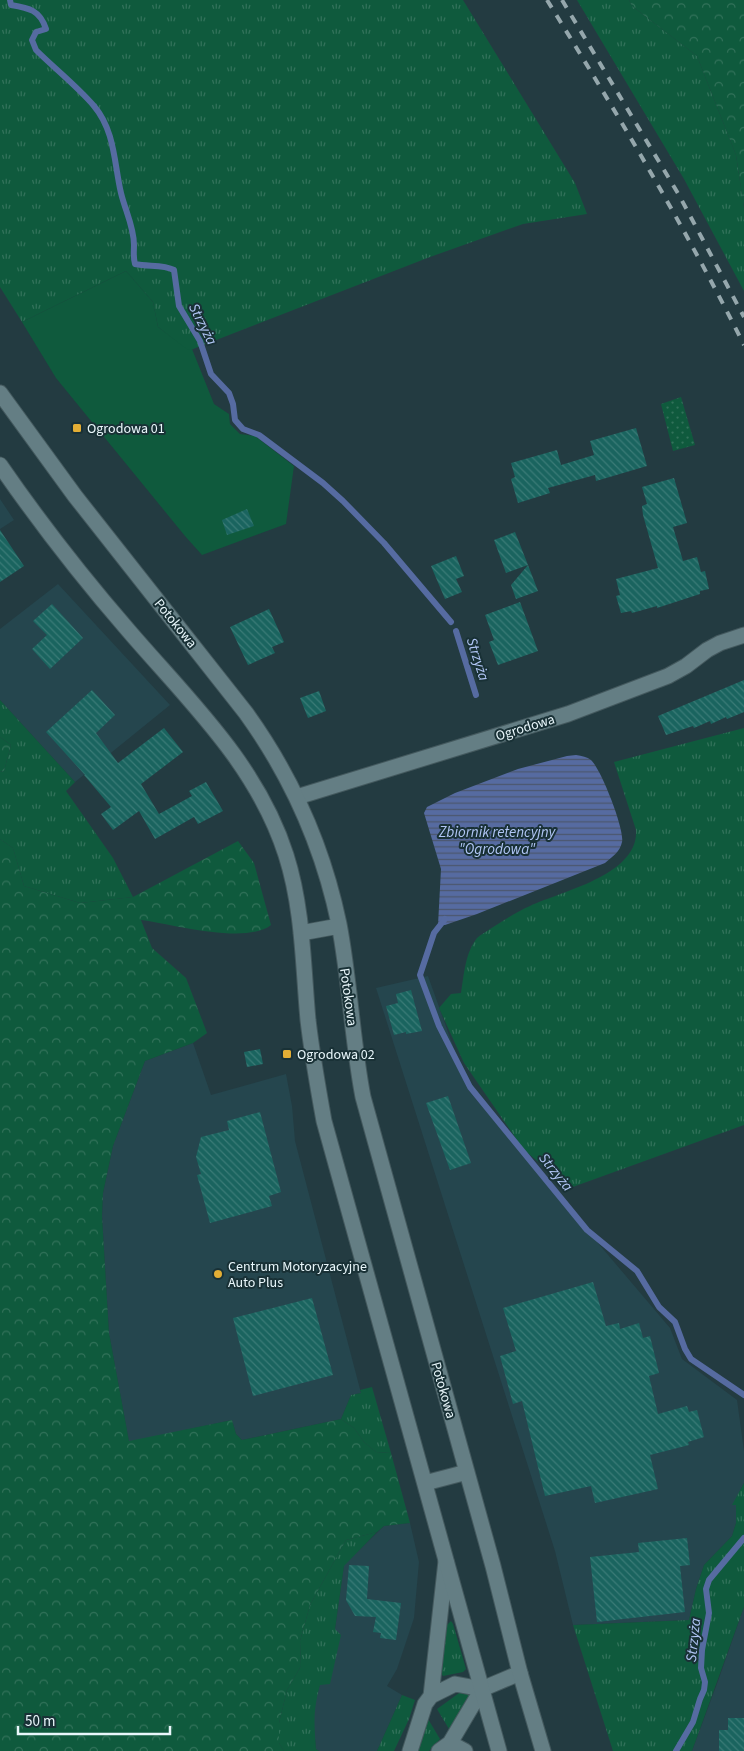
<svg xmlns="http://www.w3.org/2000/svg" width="744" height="1751" font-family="'Source Sans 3',sans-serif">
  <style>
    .built { fill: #25464e }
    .grass { fill: url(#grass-tufts) }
    .forest { fill: url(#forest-crowns) }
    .park { fill: url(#park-dots) }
    .garden { fill: #0f5a3d }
    .water { fill: url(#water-rules) }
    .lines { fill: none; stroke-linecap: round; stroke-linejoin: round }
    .stream { stroke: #566ba1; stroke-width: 6 }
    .building { fill: url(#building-back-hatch) }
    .minor-casing { stroke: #44595e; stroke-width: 17 }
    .tertiary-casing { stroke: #44595e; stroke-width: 17 }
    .secondary-casing { stroke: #44595e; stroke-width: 17 }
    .minor { stroke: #647e84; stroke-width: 15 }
    .tertiary { stroke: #647e84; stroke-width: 15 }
    .secondary { stroke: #647e84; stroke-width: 15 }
    .rail { stroke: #95a7ac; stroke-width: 4; stroke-dasharray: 9 9; stroke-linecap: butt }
    .poi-dot { fill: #e3ae35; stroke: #193136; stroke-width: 2 }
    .labels { text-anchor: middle; stroke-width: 4; stroke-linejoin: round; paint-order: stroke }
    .poi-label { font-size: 14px; fill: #e9f7fb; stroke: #193136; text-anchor: start }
    .street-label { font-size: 14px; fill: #e9f7fb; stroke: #193136 }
    .water-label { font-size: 15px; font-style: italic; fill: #b1c6f5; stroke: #193136 }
  </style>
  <defs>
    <pattern id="grass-tufts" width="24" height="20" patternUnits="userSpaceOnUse" patternTransform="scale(1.25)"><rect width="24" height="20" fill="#0f5a3d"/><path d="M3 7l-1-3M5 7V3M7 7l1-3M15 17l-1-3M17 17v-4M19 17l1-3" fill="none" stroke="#32725a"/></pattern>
    <pattern id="forest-crowns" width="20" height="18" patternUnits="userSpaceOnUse" patternTransform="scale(1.25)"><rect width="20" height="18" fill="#0f5a3d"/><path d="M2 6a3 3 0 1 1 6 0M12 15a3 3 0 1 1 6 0" fill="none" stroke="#32725a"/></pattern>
    <pattern id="park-dots" width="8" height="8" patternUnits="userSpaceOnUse" patternTransform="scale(1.25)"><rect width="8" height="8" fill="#0f5a3d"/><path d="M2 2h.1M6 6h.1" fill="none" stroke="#32725a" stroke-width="1.8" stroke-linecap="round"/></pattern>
    <pattern id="water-rules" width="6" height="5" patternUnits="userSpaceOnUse" patternTransform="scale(1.25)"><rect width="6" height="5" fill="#566ba1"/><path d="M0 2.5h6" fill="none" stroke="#4c576d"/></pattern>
    <pattern id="building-back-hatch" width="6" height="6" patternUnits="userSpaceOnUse" patternTransform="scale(1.25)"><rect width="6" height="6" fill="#1a645f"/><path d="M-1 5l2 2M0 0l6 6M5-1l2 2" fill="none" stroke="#3b7b77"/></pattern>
  </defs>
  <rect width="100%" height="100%" fill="#233b41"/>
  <path class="built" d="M0,499L14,520L0,529Z
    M58,584L170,705L75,782L0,700V629Z
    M428,976L469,1091L670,1328L682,1359L737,1400L744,1451V1483L733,1505H736V1523L732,1536L704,1565L696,1589L689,1620L573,1625L555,1551L376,988Z
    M193,1043L211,1095L286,1074L292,1106L295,1141L361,1393L351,1395L341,1419L242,1440L236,1434L232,1420L129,1442L109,1333L102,1216L103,1193L113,1146L145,1061Z
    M410,1523L419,1562L414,1618L397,1669L387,1686L402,1695L377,1751H319L316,1749L313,1719L314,1706L335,1629L344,1565L384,1526Z
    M744,1607V1751H692L718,1681Z"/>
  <path class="grass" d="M0,0H463L575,183L587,214L523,224L430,257L188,351L158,327L153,302L126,271L22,322L0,287Z
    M577,0H629L632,6L697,56L736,155L744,208V291L684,179Z
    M0,700L75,782L66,791L113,858L133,897L80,903L24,886L13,848L0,839V772L4,771L11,745L0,737Z
    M744,728V1125L570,1188L524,1150L464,1063L439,1008L451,994L461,993C464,975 465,953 477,938C480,935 486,932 490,929C503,921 516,912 530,906C562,891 639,875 636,830L614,762Z
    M372,1387L391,1453L376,1452L364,1442L354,1428L341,1419L351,1395L361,1393L360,1390Z
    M744,1483V1607L692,1751H613L573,1625L689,1620L696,1589L704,1565L732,1536L736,1523V1505H732Z
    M377,1532L344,1566L335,1629L341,1635L330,1684L320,1685C313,1711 314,1722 316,1749L319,1751H284L279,1743V1723L287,1690L301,1666L300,1641L310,1605L346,1540Z
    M451,1621L453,1624L466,1669L463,1672L443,1676L441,1673L447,1625Z
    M462,1691L470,1696L462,1713L449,1729L437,1709Z
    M402,1695L415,1700L409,1719L394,1751H377Z
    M428,1719L440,1739L429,1751H415Z"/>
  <path class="forest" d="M629,0H744V208L736,155L697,56L632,6Z
    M0,737L11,745L4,771L0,772Z
    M0,839L13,848L24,886L80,903L133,897L238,841L254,863L271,925C246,945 172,924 141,920L152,948L186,978L207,1033L193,1043L145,1061L113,1146L103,1193L102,1216L109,1333L129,1441L232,1420L236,1434L242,1440L341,1419L354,1428L364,1442L376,1452L391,1453L410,1523L384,1526L377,1532L346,1540L310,1605L300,1641L301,1666L287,1690L279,1723V1743L284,1751H0Z"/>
  <path class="park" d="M681,397L695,445L673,451L661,404Z"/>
  <path class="garden" d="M126,271L153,302L158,327L188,350L192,349L214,404L229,414L230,424L240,434L255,436L294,466L286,524L202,555L185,536L56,378L22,322Z"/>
  <path class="water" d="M576,755C582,756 587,757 591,760C601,769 625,830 622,842C620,852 612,857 605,863L477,914L445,925H438L441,869L424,813L427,807L455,793L518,769L567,756Z"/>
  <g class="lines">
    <path class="stream" d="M10,0L11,5C29,8 40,10 46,29L36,32L32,40L36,50C54,68 78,87 94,106C115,131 114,163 121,193C125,210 134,227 134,245C134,252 133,257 135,264C148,267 163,264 174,270L179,306L200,341L211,374L229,393L233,404L235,420L243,429L259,435L323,483L343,501L384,543L451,622
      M456,631L476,695
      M445,919L434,933L420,975L439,1026L470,1087L587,1230L637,1271L659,1307L675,1322L685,1349L691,1359L744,1395
      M676,1751L693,1722L700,1699L704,1690L705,1682L701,1668L702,1650L709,1613L706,1589L709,1580L744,1538"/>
  </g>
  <path class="building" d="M636,428L647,466L596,481L595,475L548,488L550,493L518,503L511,479L515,477L511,463L557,450L561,465L594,455L590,441Z
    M674,478L687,523L673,527L683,561L697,557L701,572L705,571L709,589L700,591V594L657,608V606L632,613L631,611L621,613L616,596L620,595L616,579L658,568L643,515L642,506L647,504L642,487Z
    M247,509L254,526L227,535L222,520Z
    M0,530L24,566L0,582Z
    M515,532L528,565L506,573L494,540Z
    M456,556L464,576L456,579L462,592L445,599L431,566Z
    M528,565L538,591L516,599L511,585Z
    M520,602L538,651L498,665L489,642L494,640L485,615Z
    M52,604L83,638L50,669L32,649L47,635L33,621Z
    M269,609L284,642L272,647L275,653L248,665L230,627Z
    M744,680V712L727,719L726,717L711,724L710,721L694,728L693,726L666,735L658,716Z
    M92,690L115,715L96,733L118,763L164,728L183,752L141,784L159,814L192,796L189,791L206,782L223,811L198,824L194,817L155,839L139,811L113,830L101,814L111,807L84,775H85L46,732Z
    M319,691L326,711L308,718L300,698Z
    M411,990L422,1031L406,1034V1032L394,1035L386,1006L398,1003L396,994Z
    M260,1049L263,1064L247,1067L244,1052Z
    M448,1096L471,1163L450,1170L426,1103Z
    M260,1112L281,1192L269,1196L272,1206L210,1223L197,1175L201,1174L196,1157L201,1137L229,1130L227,1121Z
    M593,1282L606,1326L619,1323L620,1329L639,1323L643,1338L650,1336L659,1373L649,1376L658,1414L687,1406L689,1412L697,1410L704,1437L688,1442L689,1445L650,1455L658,1489L595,1503L591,1486L545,1496L522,1401L513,1404L500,1356L516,1351L503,1308Z
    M312,1298L333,1375L253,1396L233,1318Z
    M687,1538L690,1565L680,1566L685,1612L597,1622L590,1557L639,1552L638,1543Z
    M349,1565L369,1566L367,1599L401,1603L396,1640L380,1638L381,1633L373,1632L376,1617L355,1616L346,1600Z
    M728,1718H744V1751H719V1730H728Z"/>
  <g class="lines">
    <g class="minor-casing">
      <path id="minor" d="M297,797L568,714L668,676L686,666L707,650L720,643L744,635"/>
    </g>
    <g class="tertiary-casing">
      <path id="tertiary" d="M431,1696L446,1561
        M450,1743L465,1751
        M410,1751L425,1704L431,1696L455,1684L482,1689L520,1673
        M439,1751L450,1743L482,1689"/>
    </g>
    <g class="secondary-casing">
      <path id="secondary" d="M0,393L75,496L246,713C292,777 323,847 339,924C350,981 352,1040 363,1097L493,1566L520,1673L543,1751
        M0,465C40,523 82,577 128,630C188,700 257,764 286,855C303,908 303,965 308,1020C312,1054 318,1088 324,1121L499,1751
        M301,933L339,926
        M425,1483L467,1472"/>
    </g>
    <use href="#minor" class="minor"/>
    <use href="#tertiary" class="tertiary"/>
    <use href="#secondary" class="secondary"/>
    <path class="rail" d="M547,0C617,113 685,227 744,345
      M562,0L679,195L744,317"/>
  </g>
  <g class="poi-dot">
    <rect x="72" y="423" width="10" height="10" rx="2.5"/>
    <rect x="282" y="1049" width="10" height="10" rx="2.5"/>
    <circle cx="218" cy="1274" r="5"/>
  </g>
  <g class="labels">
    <g class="poi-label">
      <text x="87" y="433">Ogrodowa 01</text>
      <text x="297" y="1059">Ogrodowa 02</text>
      <text x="228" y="1271">Centrum Motoryzacyjne<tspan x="228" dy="16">Auto Plus</tspan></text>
    </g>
    <g class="street-label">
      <text transform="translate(176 623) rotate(51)" y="5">Potokowa</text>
      <text transform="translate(525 727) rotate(-17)" y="5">Ogrodowa</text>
      <text transform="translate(349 997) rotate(82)" y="5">Potokowa</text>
      <text transform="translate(444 1390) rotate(74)" y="5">Potokowa</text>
    </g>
    <g class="water-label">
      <text transform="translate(203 324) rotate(63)" y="5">Strzyża</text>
      <text transform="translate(478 659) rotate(72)" y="5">Strzyża</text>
      <text x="497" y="837">Zbiornik retencyjny<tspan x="497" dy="17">"Ogrodowa"</tspan></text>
      <text transform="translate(556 1172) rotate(51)" y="5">Strzyża</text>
      <text transform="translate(693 1640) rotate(-84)" y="5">Strzyża</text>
    </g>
  </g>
  <path d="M18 1726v8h152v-8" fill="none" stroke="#e9f7fb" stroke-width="2.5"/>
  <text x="25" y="1726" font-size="15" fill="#e9f7fb" stroke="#193136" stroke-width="4" paint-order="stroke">50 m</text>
</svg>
